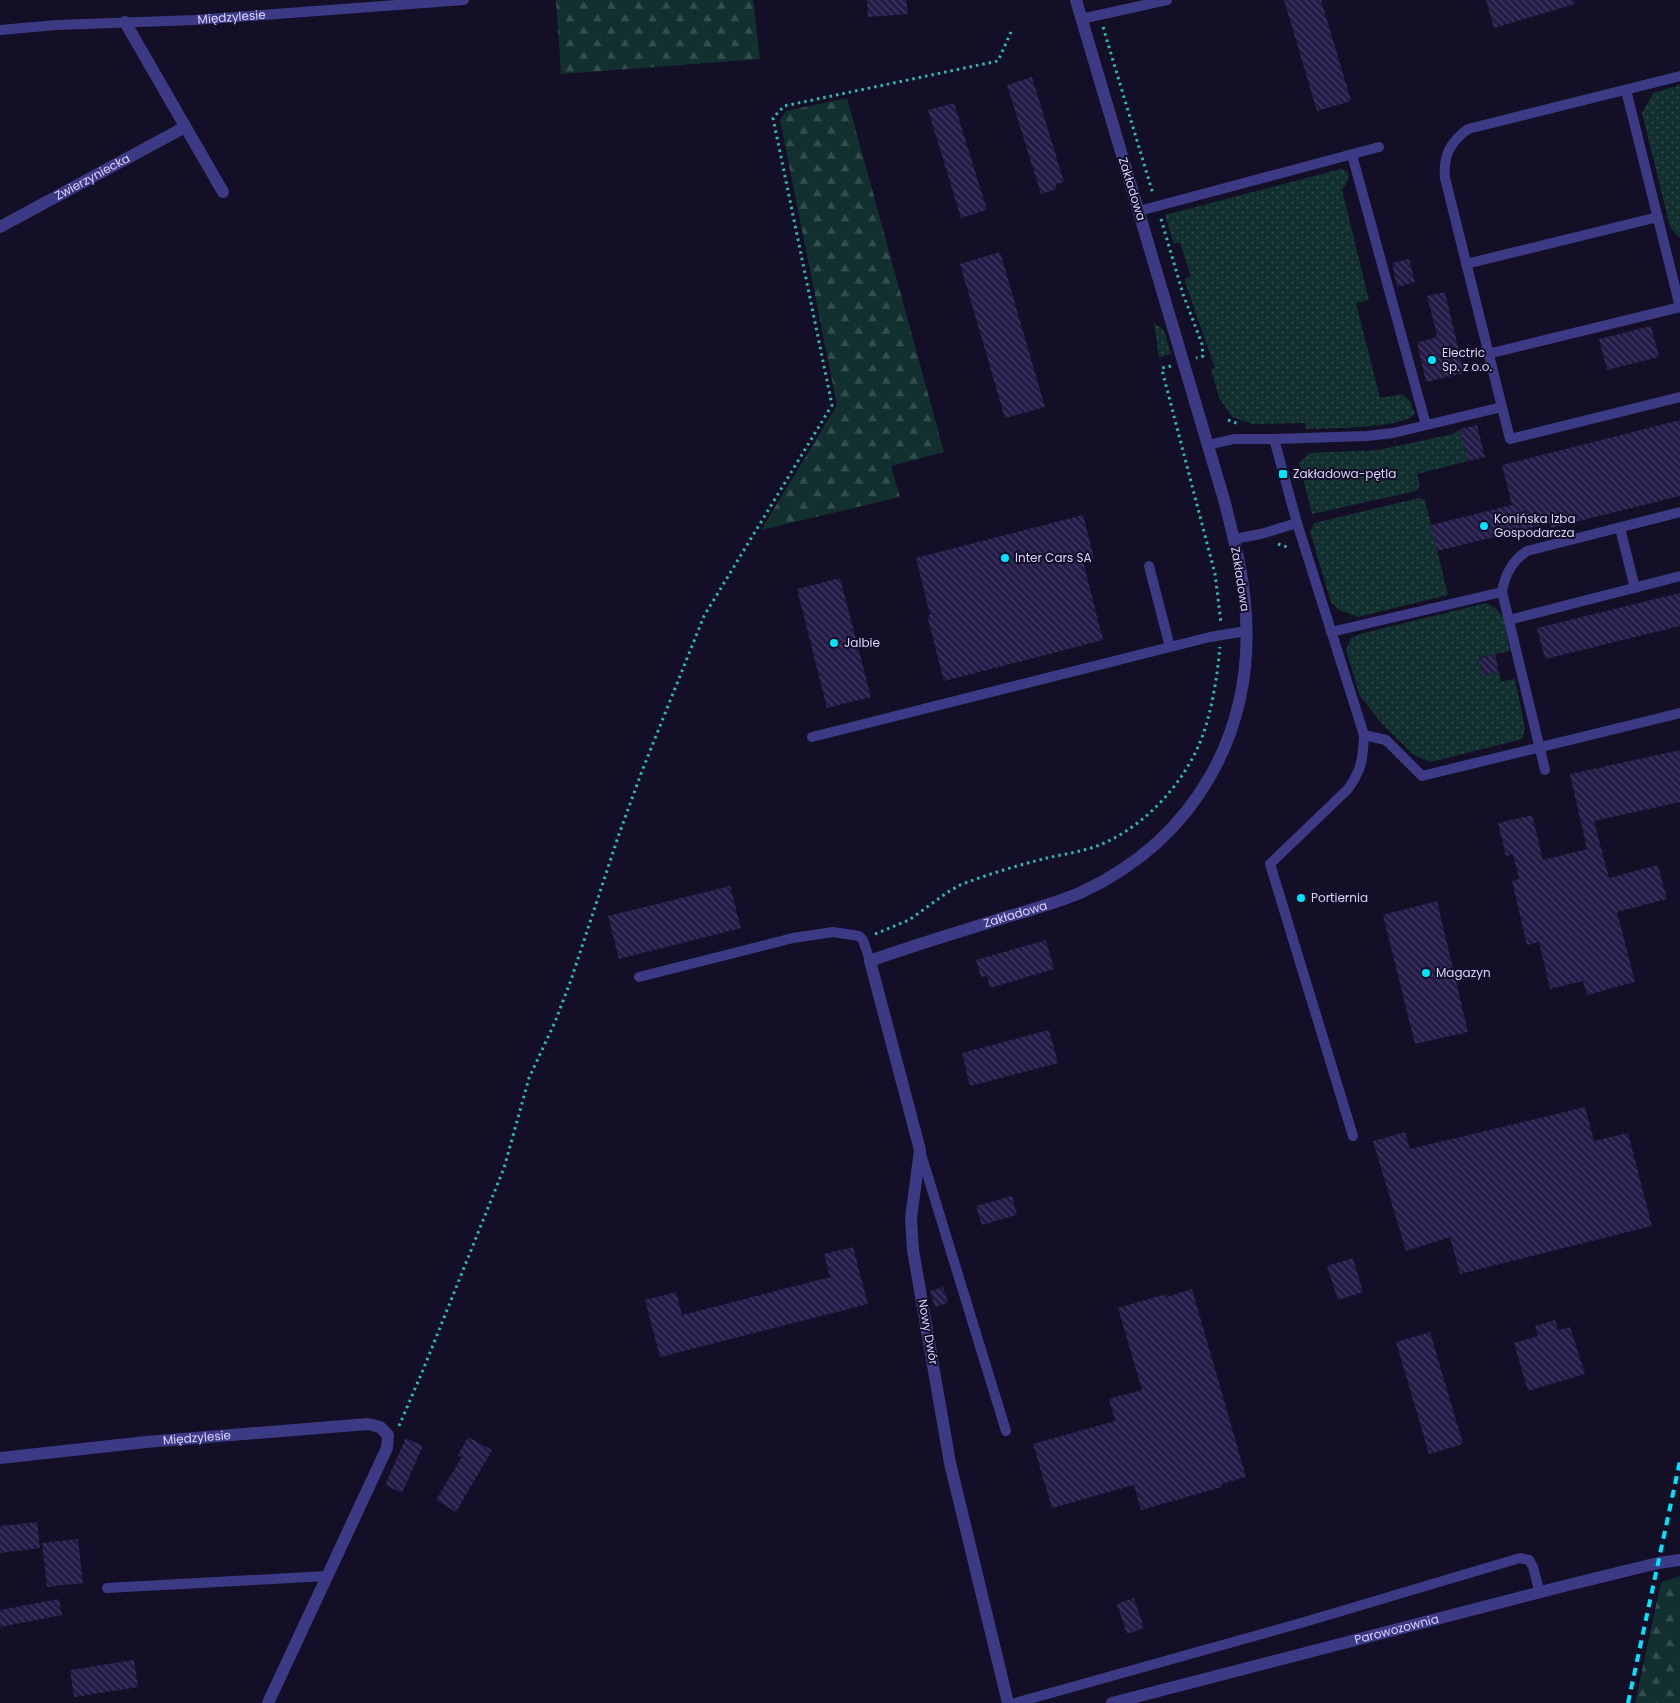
<svg xmlns="http://www.w3.org/2000/svg" width="1680" height="1703" font-family="Poppins,sans-serif">
  <style>
    .grass { fill: url(#grass-dots) }
    .forest { fill: url(#forest-firs) }
    .building { fill: url(#building-back-hatch) }
    .lines { fill: none; stroke-linecap: round; stroke-linejoin: round }
    .path { stroke: #2fb8b0; stroke-width: 3; stroke-dasharray: 2.5 4; stroke-linecap: butt }
    .lane { stroke: #3d3a85; stroke-width: 10 }
    .street { stroke: #3d3a85; stroke-width: 12 }
    .rail { stroke: #00e5ff; stroke-width: 4; stroke-dasharray: 8 6; stroke-linecap: butt }
    .poi-dot { fill: #00e5ff; stroke: #130f26; stroke-width: 2 }
    .labels { text-anchor: middle; stroke-width: 4; stroke-linejoin: round; paint-order: stroke }
    .street-label { font-size: 12px; fill: #d9d4ff; stroke: #130f26 }
    .poi-label { font-size: 12px; fill: #d9d4ff; stroke: #130f26; text-anchor: start }
  </style>
  <defs>
    <pattern id="grass-dots" width="8" height="8" patternUnits="userSpaceOnUse" patternTransform="scale(1.25)"><rect width="8" height="8" fill="#12302f"/><path d="M2 2h.1M6 6h.1" fill="none" stroke="#344d4e" stroke-width="1.8" stroke-linecap="round"/></pattern>
    <pattern id="forest-firs" width="22" height="20" patternUnits="userSpaceOnUse" patternTransform="scale(1.25)"><rect width="22" height="20" fill="#12302f"/><path d="M5 1l3.5 6h-7zM16 11l3.5 6h-7z" fill="#344d4e"/></pattern>
    <pattern id="building-back-hatch" width="6" height="6" patternUnits="userSpaceOnUse" patternTransform="scale(1.25)"><rect width="6" height="6" fill="#241b47"/><path d="M-1 5l2 2M0 0l6 6M5-1l2 2" fill="none" stroke="#433b63"/></pattern>
  </defs>
  <rect width="100%" height="100%" fill="#130f26"/>
  <path class="grass" d="M1680,85V236L1678,237L1670,227L1642,113L1653,93Z
    M1341,169L1347,171C1351,179 1346,183 1342,190L1369,300L1356,303L1380,398L1402,394L1410,401L1415,414C1400,429 1329,428 1306,429L1305,423L1252,424L1232,417L1219,398L1211,369L1215,368L1184,279L1191,277L1180,242L1174,244L1165,215Z
    M1154,323L1164,330L1171,354L1159,357Z
    M1460,429L1468,461L1417,474L1420,486L1416,491L1312,514L1299,463L1309,453L1378,450L1453,434Z
    M1419,498L1425,500L1448,595L1358,617L1339,610L1331,602L1310,532L1314,523Z
    M1486,603L1496,608L1503,617L1510,651L1479,658L1483,675L1499,671L1501,682L1515,679L1525,729L1522,739L1431,762L1414,755L1383,725L1360,696L1346,650L1351,638L1360,634Z"/>
  <path class="forest" d="M556,0H753L760,59L561,74Z
    M847,98L944,452L891,466L900,497L761,530L837,405L780,120L786,111Z
    M1680,1576V1703H1635L1661,1582Z"/>
  <path class="building" d="M867,0H906L908,14L868,17Z
    M1284,0H1321L1351,101L1317,111Z
    M1486,0H1574L1575,4L1494,28Z
    M1032,77L1064,182L1055,184L1057,189L1041,194L1007,85Z
    M954,103L987,210L961,218L928,110Z
    M1000,252L1045,407L1005,418L960,264Z
    M1409,259L1415,282L1397,287L1392,263Z
    M1445,292L1464,373L1426,382L1417,342L1435,338V336L1437,335L1427,296Z
    M1651,326L1659,357L1607,370L1599,339Z
    M1680,420V496L1551,528L1550,523L1437,551L1431,525L1512,505L1502,465Z
    M1477,425L1485,457L1468,461L1460,429Z
    M1083,515L1094,558L1083,561L1103,640L944,681L927,615H930L916,558Z
    M840,578L871,697L827,708L797,589Z
    M1680,593V626L1545,659L1537,628Z
    M1495,654L1499,671L1483,675L1479,659Z
    M1680,750V802L1594,821L1609,878L1658,865L1667,899L1617,912L1635,982L1587,995L1583,981L1550,989L1539,942L1527,945L1512,881L1519,879L1513,854L1506,856L1498,823L1532,815L1543,860L1587,849L1570,774Z
    M730,886L741,928L619,959L608,916Z
    M1437,901L1468,1032L1415,1044L1383,915Z
    M1046,940L1054,969L990,988L987,976L981,977L976,960Z
    M1049,1030L1058,1063L970,1086L962,1053Z
    M1585,1107L1594,1141L1628,1133L1652,1226L1460,1274L1450,1237L1406,1251L1373,1141L1405,1132L1410,1149Z
    M1012,1196L1017,1215L982,1225L976,1206Z
    M853,1247L868,1304L660,1357L645,1300L676,1292L682,1315L830,1277L824,1254Z
    M1353,1258L1363,1292L1338,1300L1327,1266Z
    M943,1287L948,1303L935,1307L930,1291Z
    M1192,1289L1246,1477L1221,1484L1222,1487L1141,1510L1134,1485L1052,1508L1033,1444L1115,1421L1109,1399L1142,1390L1118,1308L1166,1294L1167,1297Z
    M1555,1320L1558,1330L1570,1327L1585,1374L1528,1391L1514,1343L1538,1336L1535,1326Z
    M1430,1332L1463,1444L1429,1454L1396,1342Z
    M468,1437L492,1450L456,1512L436,1500L462,1457L458,1455Z
    M406,1438L423,1446L402,1493L385,1485Z
    M37,1522L40,1548L0,1553V1526Z
    M78,1539L83,1583L47,1587L42,1543Z
    M1134,1598L1144,1628L1127,1634L1117,1604Z
    M59,1599L62,1615L0,1627V1610Z
    M134,1660L138,1687L74,1697L70,1670Z"/>
  <g class="lines">
    <path class="path" d="M1103,27L1153,194
      M1161,219L1183,294L1202,344L1203,356L1196,358
      M1171,366L1162,368L1163,374L1215,574L1221,623
      M1228,420L1239,424
      M1278,544L1290,548
      M875,934L909,920L948,892L960,885C986,875 1015,866 1043,859C1058,855 1075,853 1091,848C1140,832 1182,787 1201,740C1212,711 1217,678 1220,647
      M399,1426L423,1370L504,1168L529,1078L555,1022L571,980L618,837L642,771L704,616L832,405L773,118L784,106L998,61L1011,32"/>
    <g class="lane">
      <path d="M1081,19L1167,0"/>
      <path id="s1" d="M0,30L57,25L195,20L464,0"/>
      <path d="M1626,90L1680,307"/>
      <path d="M1352,155L1426,425"/>
      <path d="M1139,211L1379,147"/>
      <path d="M1466,264L1658,217"/>
      <path d="M1488,354L1680,307"/>
      <path d="M1502,407L1445,178C1443,156 1450,142 1468,129L1680,76"/>
      <path d="M1274,439L1367,436L1393,433L1502,407L1510,439L1680,397"/>
      <path d="M1208,445L1234,439H1274L1297,523L1261,534L1234,539"/>
      <path d="M1297,523L1364,735C1363,759 1362,769 1348,789L1270,864L1353,1136"/>
      <path d="M1620,528L1635,588"/>
      <path d="M1149,566L1170,647"/>
      <path d="M1502,592C1505,574 1512,561 1527,551L1680,512"/>
      <path d="M1509,620L1680,576"/>
      <path d="M1331,632L1502,592L1545,770"/>
      <path d="M1364,735L1386,740L1422,776L1680,713"/>
      <path d="M812,737L1210,637L1246,631"/>
      <path d="M639,977L793,938L833,932L859,936L863,940L870,961"/>
      <path d="M921,1154L1006,1431"/>
      <path d="M107,1588L327,1576"/>
      <path d="M1015,1703L1301,1623L1520,1558L1529,1560L1533,1567L1540,1593"/>
    </g>
    <g class="street">
      <path d="M125,22L223,192"/>
      <path id="s2" d="M0,227L185,127"/>
      <path id="s3" d="M0,1458L146,1442L368,1424L380,1427L388,1435L387,1448L268,1703"/>
      <path id="s4" d="M1008,1703L950,1463L913,1250L911,1218L920,1150L870,961C914,945 959,932 1003,918C1030,910 1057,903 1082,892C1197,838 1257,729 1245,603C1242,569 1233,536 1225,503L1076,0"/>
      <path id="s5" d="M1112,1703L1568,1585L1658,1563L1680,1560"/>
    </g>
    <path class="rail" d="M1628,1703L1680,1461"/>
  </g>
  <g class="poi-dot">
    <circle cx="1432" cy="360" r="5"/>
    <rect x="1278" y="469" width="10" height="10" rx="2.5"/>
    <circle cx="1484" cy="526" r="5"/>
    <circle cx="1005" cy="558" r="5"/>
    <circle cx="834" cy="643" r="5"/>
    <circle cx="1301" cy="898" r="5"/>
    <circle cx="1426" cy="973" r="5"/>
  </g>
  <g class="labels">
    <g class="street-label">
      <text dy="4" stroke="none"><textPath href="#s1" startOffset="232">Międzylesie</textPath></text>
      <text dy="4" stroke="none"><textPath href="#s2" startOffset="105">Zwierzyniecka</textPath></text>
      <text transform="translate(1132 189) rotate(73)" y="4">Zakładowa</text>
      <text transform="translate(1240 579) rotate(81)" y="4">Zakładowa</text>
      <text dy="4" stroke="none"><textPath href="#s4" startOffset="912">Zakładowa</textPath></text>
      <text transform="translate(928 1332) rotate(80)" y="4">Nowy Dwór</text>
      <text dy="4" stroke="none"><textPath href="#s3" startOffset="198">Międzylesie</textPath></text>
      <text dy="4" stroke="none"><textPath href="#s5" startOffset="294">Parowozownia</textPath></text>
    </g>
    <g class="poi-label">
      <text x="1442" y="357">Electric<tspan x="1442" dy="14">Sp. z o.o.</tspan></text>
      <text x="1293" y="478">Zakładowa-pętla</text>
      <text x="1494" y="523">Konińska Izba<tspan x="1494" dy="14">Gospodarcza</tspan></text>
      <text x="1015" y="562">Inter Cars SA</text>
      <text x="844" y="647">Jalbie</text>
      <text x="1311" y="902">Portiernia</text>
      <text x="1436" y="977">Magazyn</text>
    </g>
  </g>
</svg>
